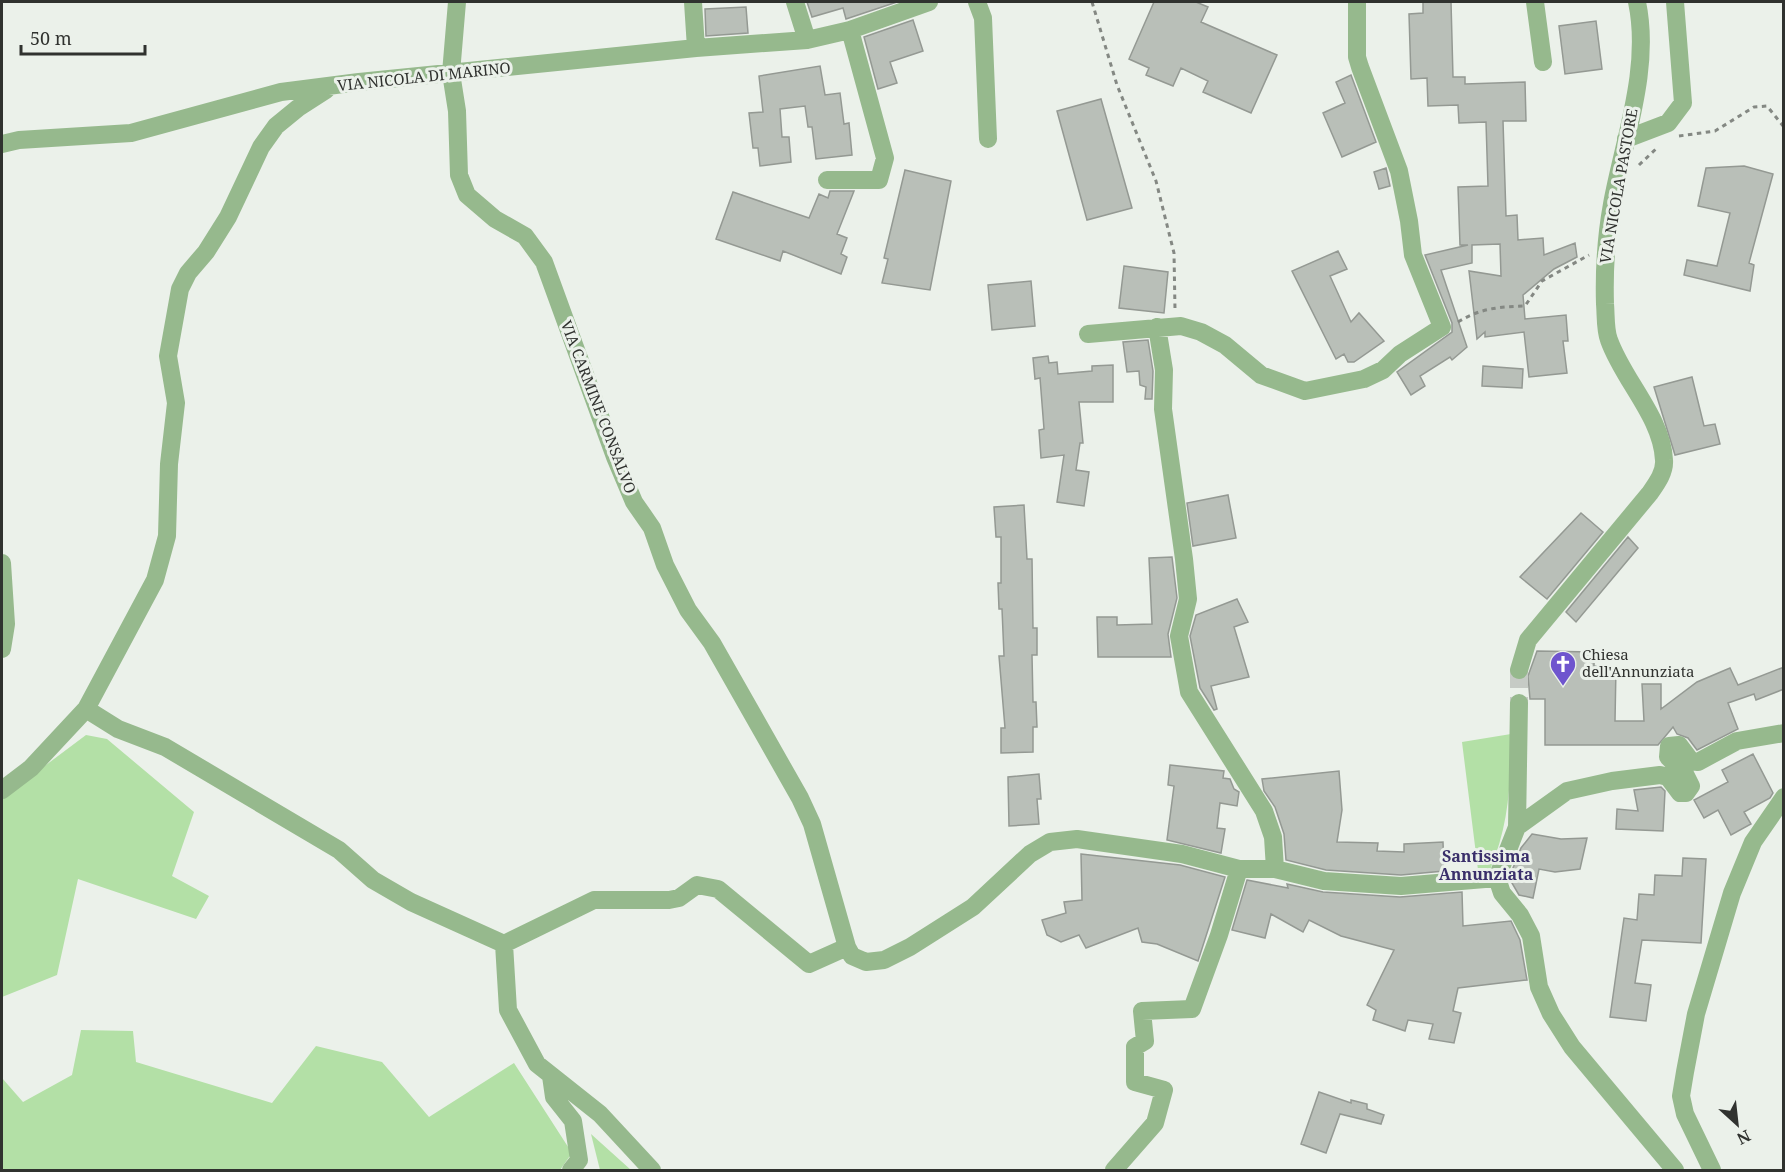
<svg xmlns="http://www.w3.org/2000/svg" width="1785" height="1172" font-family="'Noto Serif',serif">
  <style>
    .green { fill: #b3e0a6 }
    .building { fill: #b9bfb8; stroke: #949993; stroke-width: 1.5 }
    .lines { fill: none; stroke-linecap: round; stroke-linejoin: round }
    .minor-tunnel { stroke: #c6cbc5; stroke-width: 18; stroke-dasharray: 18 9; stroke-linecap: butt }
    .path { stroke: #848883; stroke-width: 3; stroke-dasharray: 4.5 4.5; stroke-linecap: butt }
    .minor { stroke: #96b98d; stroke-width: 18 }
    .labels { text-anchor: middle; stroke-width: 6; stroke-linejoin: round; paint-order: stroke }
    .street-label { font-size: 15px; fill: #30322f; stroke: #ebf1ea }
    .poi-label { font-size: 15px; fill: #30322f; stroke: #ebf1ea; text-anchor: start }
    .neighbourhood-label { font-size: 16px; font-weight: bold; fill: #3a2f6a; stroke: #ebf1ea }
  </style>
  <rect width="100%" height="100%" fill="#ebf1ea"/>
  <path class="green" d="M1511,734C1511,782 1509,825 1490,870H1478L1462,742Z
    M86,735L107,739L194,812L172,876L209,896L196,919L78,879L57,975L2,997V798Z
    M81,1030L133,1031L136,1062L272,1103L316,1046L382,1062L429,1117L514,1063L572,1153L560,1170H2V1078L23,1102L72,1075Z
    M591,1134L631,1170H600Z"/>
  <path class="building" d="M807,2H897L846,19L843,8L812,17Z
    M1154,2H1196L1208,7L1201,22L1277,55L1251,113L1203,92L1208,81L1181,68L1173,86L1146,75L1149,68L1129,59Z
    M1423,2H1451L1453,77H1465V84L1525,82L1526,121H1503L1506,216L1517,215L1518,240L1543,238L1544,255L1575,243L1577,257L1554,269L1523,295L1525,319L1566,315L1568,341H1563L1567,373L1529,377L1524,332L1485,337V332L1477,339L1469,271L1501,276L1500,244L1472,245V263L1441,270L1467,347L1452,360L1450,357L1420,376L1425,386L1411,395L1397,372L1452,332V323L1425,255L1468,245H1460L1458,187L1488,186L1486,122L1459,123L1458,105L1428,106L1427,78L1411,79L1409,14L1423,13Z
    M746,7L748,33L706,36L705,9Z
    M913,20L923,51L890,62L897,83L878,89L864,37Z
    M1596,21L1602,69L1565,74L1559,26Z
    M820,66L825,95L840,93L844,124L849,123L852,155L816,159L812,127H808L805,106L780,109L782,137H789L791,162L760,166L758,148H753L749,113L763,112L759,76Z
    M1351,75L1376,142L1342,157L1323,113L1345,103L1336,82Z
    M1101,99L1132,208L1087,220L1057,111Z
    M1744,166L1773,174L1749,263L1754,265L1750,291L1684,275L1687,260L1717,266L1730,213L1698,206L1706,168Z
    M1386,168L1390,186L1379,189L1374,172Z
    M905,170L951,181L930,290L882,283L888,259L884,258Z
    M830,191H854L837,234L847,238L841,254L847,257L841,274L783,251L780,261L716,239L733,192L809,218L819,194L828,198Z
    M1338,251L1347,269L1330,276L1351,322L1359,313L1384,341L1354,362H1348L1344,354L1336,359L1292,271Z
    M1124,266L1168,272L1164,313L1119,308Z
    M1031,281L1035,326L992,330L988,285Z
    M1148,340L1153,371L1152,399H1145L1146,387L1140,385L1139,371L1127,372L1123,342Z
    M1048,356L1049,363L1057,362L1058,374L1092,371V366L1113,365V402H1079L1083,443H1080L1076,470L1089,472L1084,506L1057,502L1064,455L1041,458L1039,430L1044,429L1040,378L1035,379L1033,358Z
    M1483,366L1523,369L1522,388L1482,386Z
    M1692,377L1704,426L1715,424L1720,444L1675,455L1654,387Z
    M1228,495L1236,538L1193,546L1187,503Z
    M1024,505L1027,559H1032L1033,628H1037V655H1032L1033,702H1036L1037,727H1033V752L1001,753V728H1005L999,656H1004L1002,609H999L998,583H1001V537H996L994,507Z
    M1581,513L1603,532L1547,599L1520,577Z
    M1628,537L1638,548L1576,622L1566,612Z
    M1172,557L1177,598L1168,634L1171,657H1098L1097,617H1117V625L1152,624L1149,558Z
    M1237,599L1248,622L1234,627L1249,677L1211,686L1217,709L1214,710L1200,688L1190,636L1196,615Z
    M1537,651L1594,652V666L1616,667L1615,721H1644L1642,684H1661V709L1697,682L1730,668L1738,685L1784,667V689L1756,700L1754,694L1728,703L1738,729L1697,750L1688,738L1677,734L1673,727L1658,745H1545V699H1530L1528,676Z
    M1753,754L1773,793L1770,798L1744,812L1751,824L1731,835L1718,810L1704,818L1694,800L1728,782L1722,770Z
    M1170,765L1224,771L1223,778L1230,779L1234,789L1239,792L1237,806L1220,803L1217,828L1225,829L1221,853L1167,840L1174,786L1168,785Z
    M1339,771L1342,810L1337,842L1378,843L1377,851L1404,852V844L1443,842L1444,871L1401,875L1326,870L1286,860L1284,834L1275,807L1264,791L1262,779Z
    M1039,774L1041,799H1037L1039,824L1009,826L1008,777Z
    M1661,787L1665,791L1663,831L1616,829L1617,809L1638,811L1634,790Z
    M1532,834L1561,839L1587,838L1580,869L1555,872L1539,869L1533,898L1519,895L1509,878L1521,848Z
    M1081,854L1180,865L1225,877L1198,961L1157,944L1142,942L1138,928L1086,948L1079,935L1061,942L1047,935L1042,920L1066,913L1064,902L1082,900Z
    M1683,858L1706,859L1701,943L1642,940L1635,983L1651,985L1646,1021L1610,1017L1624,918L1637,920L1639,894L1654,895L1655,875L1682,876Z
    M1247,880L1288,888L1287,884L1323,892L1400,897L1462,892L1463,926L1511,921L1520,940L1527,980L1458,988L1453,1011L1461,1013L1454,1043L1429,1039L1433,1024L1408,1020L1405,1031L1373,1020L1376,1010L1367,1005L1394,950L1341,936L1309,920L1303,932L1271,914L1265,938L1232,930Z
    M1319,1092L1351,1103V1100L1367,1104V1109L1384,1115L1381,1124L1340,1114L1326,1153L1301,1144Z"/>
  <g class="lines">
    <path class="minor-tunnel" d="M1519,670V703"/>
    <path class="path" d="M1092,2L1117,85L1156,181L1174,253L1175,310
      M1679,136L1715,131L1754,107L1767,106L1784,127
      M1639,165L1658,147
      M1458,322C1481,308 1498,307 1525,306L1542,281L1589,255"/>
    <path class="minor" d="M457,2L451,73L457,111L459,175L467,195L495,219L525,236L544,262L615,457L634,502L652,528L665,565L688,610L712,643L800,798L812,824L847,947L852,956L866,962L884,960L910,947L973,907L1030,854L1050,842L1077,839L1182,854L1239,869H1275L1324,881L1401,886L1497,878
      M693,2L696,48
      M795,2L807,40
      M977,2L983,18L988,139
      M1535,2L1543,62
      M1626,139L1668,123L1683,103L1675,2
      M2,144L19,140L131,133L281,92L359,82L696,48L807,40L850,30L929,2
      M827,180H879L885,158L850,30
      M1157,327L1164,370L1163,409L1184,559L1188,599L1179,636L1189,692L1264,811L1273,837L1275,869
      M1088,334L1181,326L1201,332L1225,345L1261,375L1305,391L1364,379L1383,370L1400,354L1442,327L1413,255L1409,221L1399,171L1360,67L1357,57V2
      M2,563L6,624L2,649
      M1519,670L1528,640L1650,493C1657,483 1665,472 1664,460C1662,417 1623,380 1609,340C1605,330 1606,315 1605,304C1604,270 1606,237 1612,204C1624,139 1651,68 1637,2
      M86,709L118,729L165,747L339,850L373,880L411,902L504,944
      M2,790L31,768L86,709L155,580L167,536L169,464L176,403L168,356L180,289L188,273L206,252L228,217L261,147L276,126L298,108L326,90
      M1517,827L1567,791L1612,781L1660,775L1668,777L1680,793H1686L1691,786L1685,774L1668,757L1669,746L1679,745L1691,761L1698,762L1737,741L1784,733
      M1497,878L1502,893L1520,915L1531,936L1539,987L1551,1014L1572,1047L1675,1170
      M1497,878L1517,827L1519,703
      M504,944L594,900H669L679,898L697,885L718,889L809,964L847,947
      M504,944L508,1010L537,1064L600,1114L652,1170
      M551,1076L554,1097L573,1121L579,1160L571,1170
      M1114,1170L1155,1123L1164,1090L1135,1082V1047L1145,1041L1142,1011L1192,1009L1219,935L1239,869
      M1712,1170L1685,1114L1681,1096L1685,1072L1696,1014L1732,893L1753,842L1784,797"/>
  </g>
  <defs>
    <g id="church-pin" transform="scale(1.35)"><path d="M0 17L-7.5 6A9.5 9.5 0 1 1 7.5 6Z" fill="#6f55ce" stroke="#ebf1ea"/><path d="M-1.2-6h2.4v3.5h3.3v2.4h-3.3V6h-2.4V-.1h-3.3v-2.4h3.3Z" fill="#fff"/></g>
  </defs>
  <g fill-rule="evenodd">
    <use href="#church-pin" x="1563" y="664"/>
  </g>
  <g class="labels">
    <g class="street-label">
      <text transform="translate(424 77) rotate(-6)" y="5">VIA NICOLA DI MARINO</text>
      <text transform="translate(1619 186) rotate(-80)" y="5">VIA NICOLA PASTORE</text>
      <text transform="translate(598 407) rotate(69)" y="5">VIA CARMINE CONSALVO</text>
    </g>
    <g class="poi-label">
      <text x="1582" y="660">Chiesa<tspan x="1582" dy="17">dell'Annunziata</tspan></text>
    </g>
    <g class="neighbourhood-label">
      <text x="1486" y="862">Santissima<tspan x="1486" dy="18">Annunziata</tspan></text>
    </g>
  </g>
  <rect width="1785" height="1172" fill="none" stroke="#30322f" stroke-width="6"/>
  <g transform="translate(1737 1124) rotate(153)" stroke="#ebf1ea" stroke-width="4.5" paint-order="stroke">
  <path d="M0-4.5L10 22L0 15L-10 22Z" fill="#30322f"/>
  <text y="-9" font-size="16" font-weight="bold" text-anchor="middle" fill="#30322f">N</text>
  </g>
  <path d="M21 45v9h124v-9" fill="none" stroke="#30322f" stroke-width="3"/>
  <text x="30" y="45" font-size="18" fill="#30322f" stroke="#ebf1ea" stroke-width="4.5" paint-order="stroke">50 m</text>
</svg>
